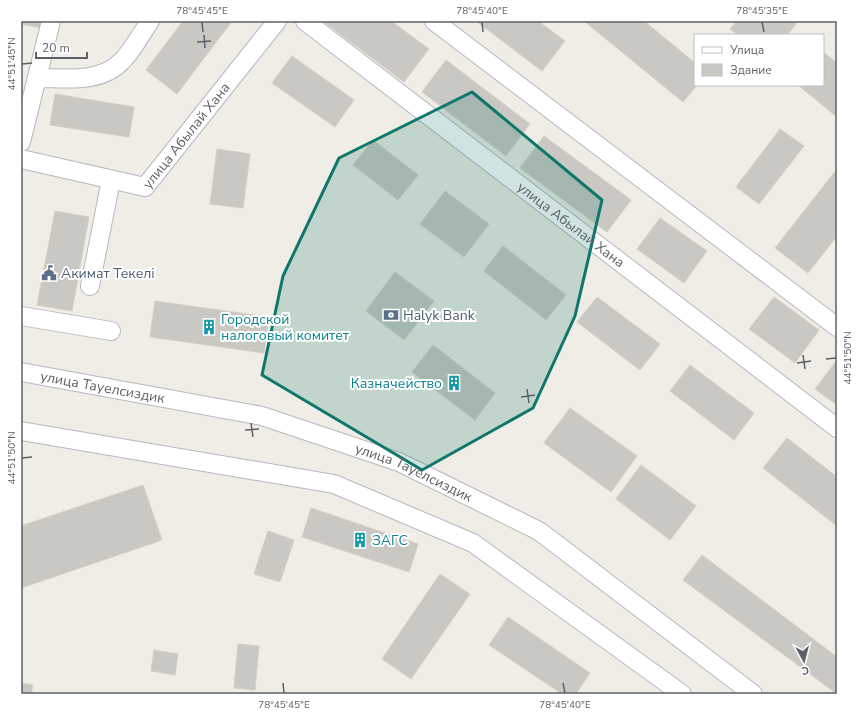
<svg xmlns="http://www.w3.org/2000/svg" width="858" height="715" font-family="'Nunito Sans',sans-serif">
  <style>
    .building { fill: #cac8c2; stroke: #d4cfc3 }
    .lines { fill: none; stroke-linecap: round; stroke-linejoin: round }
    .street-casing { stroke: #b6b8bc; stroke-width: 20 }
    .street { stroke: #fff; stroke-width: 18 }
    .marked { fill: #0f766e; fill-opacity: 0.2; stroke: #0f766e; stroke-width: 3; stroke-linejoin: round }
    .ticks { fill: none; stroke: #5d6166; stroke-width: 1.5 }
    .labels { text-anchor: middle; stroke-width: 4; stroke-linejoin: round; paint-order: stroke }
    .street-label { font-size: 14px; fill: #5d6166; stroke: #fff }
    .service-label { font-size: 14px; fill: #4e5e75; stroke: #fff; text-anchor: start }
    .culture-label { font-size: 14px; fill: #0d838f; stroke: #fff; text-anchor: start }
    .neatline { fill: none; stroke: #5d6166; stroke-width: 1.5 }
    .ticks-label { font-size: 10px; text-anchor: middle; fill: #5d6166 }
  </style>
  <rect width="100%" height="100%" fill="#efede5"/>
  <path class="building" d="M21,21H43L42,28L21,24Z
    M183,21H232L177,94L146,70Z
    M323,21H391L429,49L404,82Z
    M476,21H538L565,41L542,71Z
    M584,21H644L695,63V85H697L683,102Z
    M737,21H793L796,24L787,35H738L730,29Z
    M823,52L837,63V117L798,85H823Z
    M292,56L354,100L335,127L272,83Z
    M446,60L530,124L506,156L422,92Z
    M55,94L134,107L129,137L50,125Z
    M780,129L804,146L759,204L736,187Z
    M544,136L631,200L607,232L520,168Z
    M373,140L418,175L398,200L353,165Z
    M217,149L250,154L243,208L210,204Z
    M837,169V236L808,273L775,248Z
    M445,191L489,224L464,257L420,224Z
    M55,211L89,217L72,311L37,305Z
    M660,218L707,251L684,283L637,249Z
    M503,246L566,295L546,320L484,271Z
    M395,272L434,301L404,340L366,311Z
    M597,297L660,344L640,370L577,322Z
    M774,297L819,330L795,363L749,329Z
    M155,301L269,317L264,353L150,337Z
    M433,345L495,393L475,420L412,372Z
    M837,360V405L815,389Z
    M690,365L754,413L734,440L670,391Z
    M570,408L637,456L611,492L544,443Z
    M787,438L837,477V526L763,468Z
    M641,465L696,506L670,540L616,499Z
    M143,485L162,540L21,588V526Z
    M311,508L418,544L409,572L302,537Z
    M268,531L294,540L280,582L254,574Z
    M702,555L837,657V694L683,580Z
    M440,574L470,594L411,679L382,659Z
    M508,617L590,673L576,694H562L489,645Z
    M238,644L259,646L255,690L234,688Z
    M154,650L178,654L175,675L151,671Z
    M21,683L33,685L31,694H21Z"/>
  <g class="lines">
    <g class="street-casing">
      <g id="street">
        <path id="s1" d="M305,21L837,428"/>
        <path d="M434,21L837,327"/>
        <path d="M37,78C65,78 100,84 122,61C133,50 141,34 150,21"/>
        <path d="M21,142L51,21"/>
        <path id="s2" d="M21,159L145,187L277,21"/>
        <path d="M90,286L111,180"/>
        <path d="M21,316L111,331"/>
        <path id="s3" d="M21,372L262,416L399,462L539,531L753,694"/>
        <path d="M21,431L334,484L473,543L682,694"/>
      </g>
    </g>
    <use href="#street" class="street"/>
  </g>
  <path class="marked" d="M472,92L602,200L575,316L533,408L422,470L262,375L283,276L339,158Z"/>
  <path class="ticks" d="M202,22L203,32M482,22L483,32M762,22L764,32M204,35L205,48M197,42L211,41M22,64L32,63M803,355L805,369M826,359L836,358M797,363L811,361M527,389L529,403M521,397L535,395M251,423L253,437M245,430L259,429M22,458L32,457M283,683L284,693M563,683L565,693"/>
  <defs>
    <g id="civic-bare" transform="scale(1.2)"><path d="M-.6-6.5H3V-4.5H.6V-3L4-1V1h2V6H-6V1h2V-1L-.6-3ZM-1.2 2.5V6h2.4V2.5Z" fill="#5c6f8a" stroke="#fff" stroke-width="2.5" paint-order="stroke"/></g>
    <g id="bank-bare" transform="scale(1.2)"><path d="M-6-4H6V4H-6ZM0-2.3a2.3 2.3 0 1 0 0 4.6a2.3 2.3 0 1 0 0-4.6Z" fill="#5c6f8a" stroke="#fff" stroke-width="2.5" paint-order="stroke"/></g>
    <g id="building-bare" transform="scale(1.2)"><path d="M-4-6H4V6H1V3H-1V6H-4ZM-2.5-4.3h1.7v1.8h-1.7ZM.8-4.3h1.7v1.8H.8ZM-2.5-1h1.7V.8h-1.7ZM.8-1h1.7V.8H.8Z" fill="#0f9aa8" stroke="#fff" stroke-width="2.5" paint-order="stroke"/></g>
  </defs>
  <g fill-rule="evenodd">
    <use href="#civic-bare" x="49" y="273"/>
    <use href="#bank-bare" x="391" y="315"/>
    <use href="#building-bare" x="209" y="327"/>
    <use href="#building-bare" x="454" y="383"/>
    <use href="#building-bare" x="360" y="540"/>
  </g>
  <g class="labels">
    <g class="street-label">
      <text dy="5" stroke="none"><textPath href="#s2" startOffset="193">улица Абылай Хана</textPath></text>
      <text dy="5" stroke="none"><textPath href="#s1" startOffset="335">улица Абылай Хана</textPath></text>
      <text dy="5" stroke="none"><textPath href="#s3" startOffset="83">улица Тауелсиздик</textPath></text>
      <text dy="5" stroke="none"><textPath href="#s3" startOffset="407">улица Тауелсиздик</textPath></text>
    </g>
    <g class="service-label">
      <text x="61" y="278">Акимат Текелі</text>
      <text x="403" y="320">Halyk Bank</text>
    </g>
    <g class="culture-label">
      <text x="221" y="324">Городской<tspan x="221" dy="16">налоговый комитет</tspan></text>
      <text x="442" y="388" text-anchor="end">Казначейство</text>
      <text x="372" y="545">ЗАГС</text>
    </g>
  </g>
  <rect width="858" height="715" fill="none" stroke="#ffffff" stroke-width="44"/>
  <rect x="694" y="34" width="130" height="52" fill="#ffffff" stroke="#bec0c2"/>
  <rect x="702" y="47" width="20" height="6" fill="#ffffff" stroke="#bec0c2"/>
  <text x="730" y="54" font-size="12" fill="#5d6166">Улица</text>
  <rect x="702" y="64" width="20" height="12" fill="#cac8c2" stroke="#bec0c2"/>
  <text x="730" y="74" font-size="12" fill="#5d6166">Здание</text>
  <g transform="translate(804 661) rotate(173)" stroke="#ffffff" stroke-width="3" paint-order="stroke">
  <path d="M0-3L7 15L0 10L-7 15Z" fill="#5d6166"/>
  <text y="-6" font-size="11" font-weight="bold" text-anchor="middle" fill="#5d6166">С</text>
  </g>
  <path d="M36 52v6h51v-6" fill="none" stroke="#5d6166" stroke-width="2"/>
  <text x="42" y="52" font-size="12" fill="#5d6166" stroke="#ffffff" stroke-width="3" paint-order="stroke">20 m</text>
  <rect x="22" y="22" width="814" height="671" class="neatline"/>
  <g class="ticks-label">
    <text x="202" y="14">78°45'45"E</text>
    <text x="482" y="14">78°45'40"E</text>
    <text x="762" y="14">78°45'35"E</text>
    <text transform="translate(11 64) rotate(-90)" y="4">44°51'45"N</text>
    <text transform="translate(847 358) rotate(-90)" y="4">44°51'50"N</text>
    <text transform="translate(11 458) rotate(-90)" y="4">44°51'50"N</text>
    <text x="284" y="708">78°45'45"E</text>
    <text x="565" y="708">78°45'40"E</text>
  </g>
</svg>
